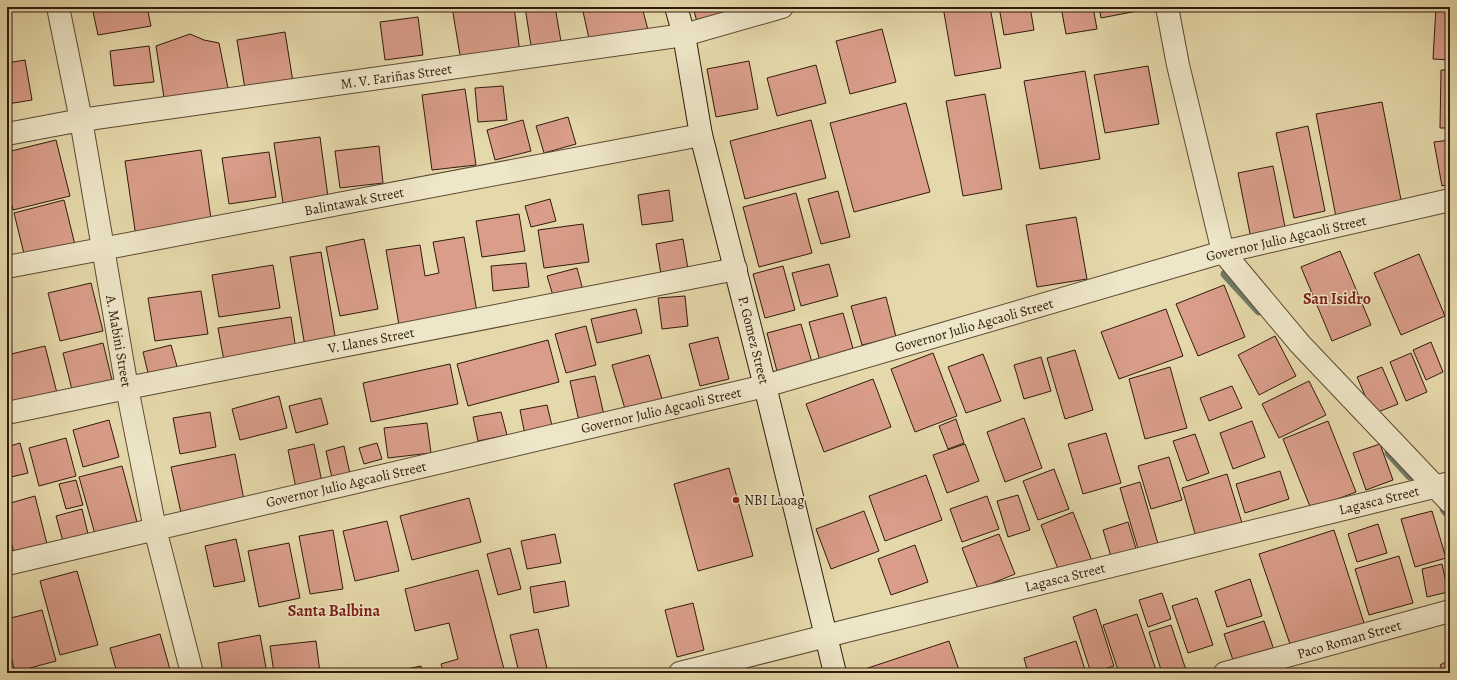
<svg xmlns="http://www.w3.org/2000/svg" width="1457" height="680" font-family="Alegreya,serif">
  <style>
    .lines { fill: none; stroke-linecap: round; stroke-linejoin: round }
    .stream { stroke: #6e7b67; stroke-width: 9 }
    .building { fill: #d99d89; stroke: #301b0d }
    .street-casing { stroke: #5d4a34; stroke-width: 24 }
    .secondary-casing { stroke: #301b0d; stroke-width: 24 }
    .street { stroke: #eee6c8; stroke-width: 22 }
    .secondary { stroke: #eee6c8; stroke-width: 22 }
    .poi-dot { fill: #8f2418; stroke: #eee6c8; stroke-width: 1.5 }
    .labels { text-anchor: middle; stroke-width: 3; stroke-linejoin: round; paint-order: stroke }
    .street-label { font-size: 14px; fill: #301b0d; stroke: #eee6c8 }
    .poi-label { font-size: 14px; fill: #301b0d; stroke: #eee6c8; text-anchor: start }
    .quarter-label { font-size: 16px; font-weight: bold; fill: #7a1f14; stroke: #eee6c8 }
  </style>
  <rect width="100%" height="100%" fill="#e5d8aa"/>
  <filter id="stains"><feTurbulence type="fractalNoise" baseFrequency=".005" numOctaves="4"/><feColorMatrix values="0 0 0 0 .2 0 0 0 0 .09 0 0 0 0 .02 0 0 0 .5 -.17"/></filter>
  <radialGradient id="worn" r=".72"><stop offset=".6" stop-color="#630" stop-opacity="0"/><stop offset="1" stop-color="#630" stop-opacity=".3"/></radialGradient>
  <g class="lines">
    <path class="stream" d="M1225,274L1259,311
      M1389,453L1410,476
      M1444,509L1450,516"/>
  </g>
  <path class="building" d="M92,7H147L151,26L98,35Z
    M452,7H514L520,53L461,61Z
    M525,7H555L562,47L532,52Z
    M582,7H642L648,30L590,43Z
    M693,7H740L741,11L697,22Z
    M943,7H990L1001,68L955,76Z
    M999,7H1030L1034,30L1004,35Z
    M1061,7H1093L1097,29L1066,34Z
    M1099,7H1158L1101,18Z
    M1436,7H1450V60L1433,59Z
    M418,17L423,55L385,60L380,22Z
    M882,29L896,82L850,94L836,41Z
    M285,32L293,82L245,89L237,40Z
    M190,34L204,40L219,43L230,98L165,104L156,46Z
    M149,46L154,82L114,86L110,51Z
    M25,60L32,100L7,104V63Z
    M749,61L758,109L716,117L707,69Z
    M816,65L826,103L777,116L767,78Z
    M1148,66L1159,124L1105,133L1094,75Z
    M1441,70H1450V128H1440Z
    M1085,71L1100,159L1040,169L1024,81Z
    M503,86L507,120L478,122L475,88Z
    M465,89L476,165L432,170L422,95Z
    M985,94L1002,189L963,196L946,101Z
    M1382,102L1402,205L1336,217L1316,114Z
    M906,103L930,192L854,212L830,123Z
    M568,117L576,144L544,153L536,126Z
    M523,120L531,151L495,160L487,130Z
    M811,120L826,178L745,199L730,141Z
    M1308,126L1325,211L1294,218L1276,133Z
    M320,137L328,197L283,203L274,143Z
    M56,140L70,196L13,210L7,184V152Z
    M1450,140V184L1442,186L1434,142Z
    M379,146L383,183L340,188L335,151Z
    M201,150L212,225L136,237L125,161Z
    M269,152L276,197L229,204L222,158Z
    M1273,166L1286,232L1251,239L1238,173Z
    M669,190L673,221L642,225L638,195Z
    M838,191L850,237L821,244L808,199Z
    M796,193L812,253L759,267L743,207Z
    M550,199L556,221L531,227L525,206Z
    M64,200L76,249L26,262L14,213Z
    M519,214L525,251L482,257L476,221Z
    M1076,217L1087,279L1037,287L1026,225Z
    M583,224L589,262L544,268L538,230Z
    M464,237L477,312L399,325L386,250L420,245L425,276L439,273L433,242Z
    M364,239L378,309L340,316L326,247Z
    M683,239L688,269L661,274L656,244Z
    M1340,251L1371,325L1332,341L1301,267Z
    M321,252L336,342L305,347L290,257Z
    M1419,254L1445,316L1401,335L1374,273Z
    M526,263L529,287L493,291L491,266Z
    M829,264L838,296L801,306L792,273Z
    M273,265L280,308L219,317L212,275Z
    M783,266L795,310L765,318L753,274Z
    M577,268L584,294L555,302L547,276Z
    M91,283L103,331L60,341L48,293Z
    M1224,285L1245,337L1198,356L1176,304Z
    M201,291L208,334L155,341L148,298Z
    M685,296L688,326L662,329L658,298Z
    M886,297L896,337L862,345L851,306Z
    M636,309L642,333L597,343L591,319Z
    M1166,309L1183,356L1119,379L1101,332Z
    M843,313L854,352L820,361L809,322Z
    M291,317L296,350L224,361L218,328Z
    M801,324L813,366L778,375L767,333Z
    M586,326L596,365L566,373L555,334Z
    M1275,336L1296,376L1259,395L1238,355Z
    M718,337L729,379L700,386L689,344Z
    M548,340L559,382L468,406L457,364Z
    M1431,342L1443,372L1426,380L1413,350Z
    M103,343L113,384L73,394L63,353Z
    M171,345L178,370L149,377L143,352Z
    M45,346L57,393L7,405V355Z
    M1075,350L1093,410L1065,419L1047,358Z
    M933,353L957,416L915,432L891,369Z
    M1411,353L1427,392L1406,401L1390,362Z
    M983,354L1001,401L966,413L948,367Z
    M649,355L662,399L625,409L612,365Z
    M1041,357L1051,391L1024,399L1014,365Z
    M450,364L458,404L371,422L363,383Z
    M1170,367L1187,428L1145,439L1129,379Z
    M1382,367L1398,404L1373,414L1357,377Z
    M595,376L604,415L579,421L570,381Z
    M873,379L891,427L824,452L806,404Z
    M1309,381L1326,415L1279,438L1262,404Z
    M1232,386L1242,408L1209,421L1200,398Z
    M279,396L287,428L240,440L232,409Z
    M321,398L328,424L296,433L289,406Z
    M547,405L553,430L525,435L520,410Z
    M210,412L216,447L180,454L173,418Z
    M501,412L507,435L478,441L473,417Z
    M1024,418L1042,468L1005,482L987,432Z
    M956,419L964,443L948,449L939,426Z
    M109,420L119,457L83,467L73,430Z
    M1252,421L1265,457L1233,469L1220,433Z
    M1328,421L1356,492L1311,509L1283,439Z
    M427,423L431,453L388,458L384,428Z
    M1106,433L1121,483L1083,494L1068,444Z
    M1195,434L1209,473L1187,481L1173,441Z
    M66,438L76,476L39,486L29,448Z
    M20,443L28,473L7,478V447Z
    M377,443L382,459L364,464L359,448Z
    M314,444L322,482L296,488L288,450Z
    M965,444L979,481L947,493L933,455Z
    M1380,444L1393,480L1366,490L1353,453Z
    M344,446L350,474L332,478L326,451Z
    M235,454L244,500L181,513L171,467Z
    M1169,457L1182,500L1151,509L1138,466Z
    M122,466L137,522L95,534L79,477Z
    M729,468L753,556L698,571L674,484Z
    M1054,469L1069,509L1038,520L1023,481Z
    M1280,471L1289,499L1245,513L1236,484Z
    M1227,474L1242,523L1196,537L1182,488Z
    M926,475L942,520L885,541L869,496Z
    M76,480L83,505L66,509L59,484Z
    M1140,482L1159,547L1139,552L1120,488Z
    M1018,495L1030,530L1008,537L997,501Z
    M35,496L47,544L14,553L7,526V504Z
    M987,496L999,529L962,542L950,509Z
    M469,498L481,542L412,560L400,516Z
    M82,509L89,538L64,545L56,516Z
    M864,511L879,551L831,569L816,529Z
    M1432,511L1446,558L1415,567L1401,519Z
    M1073,512L1092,561L1060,574L1041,525Z
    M387,521L399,571L355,581L343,531Z
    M1128,522L1137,552L1112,560L1103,530Z
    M1378,524L1387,553L1357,562L1348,534Z
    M333,530L343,589L310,594L299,536Z
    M1334,530L1364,623L1291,647L1259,554Z
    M555,534L561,563L527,569L521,541Z
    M999,534L1015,574L978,589L962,548Z
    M236,539L245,581L214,587L205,546Z
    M289,543L300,598L259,607L248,551Z
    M915,545L928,582L891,595L878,559Z
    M510,548L521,589L498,595L487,554Z
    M1399,556L1413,603L1369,615L1355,569Z
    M1442,564L1448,592L1427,597L1422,569Z
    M478,570L505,673H444L441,664L458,659L449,623L415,631L405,589Z
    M77,571L98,645L60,655L40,581Z
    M1250,579L1262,616L1227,627L1215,591Z
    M565,581L569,606L534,613L530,587Z
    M1162,593L1171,619L1148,627L1139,600Z
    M1197,598L1213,645L1188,653L1172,606Z
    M693,603L704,650L677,657L665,610Z
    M1096,609L1114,666L1091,673L1073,617Z
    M42,610L56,661L15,672L7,642V619Z
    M1137,614L1157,673H1119L1103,625Z
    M1264,621L1274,650L1234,663L1224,634Z
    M1171,625L1187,673H1162L1149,632Z
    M538,629L548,673H519L510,635Z
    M160,634L171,673H117L110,648Z
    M260,635L267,673H223L218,643Z
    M316,641L320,673H274L270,646Z
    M949,641L960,673H867L865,669Z
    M1076,641L1086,673H1028L1024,658Z
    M1450,660V673H1444L1440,665Z
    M421,666L422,673H387Z"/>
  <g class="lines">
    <g class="street-casing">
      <path id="street" d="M58,7L81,120L127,388L155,529L192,673
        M1167,7L1178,65L1223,252L1300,344L1450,502
        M7,134L81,120L684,35L782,7
        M7,267L701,135
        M7,413L127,388L736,269
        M7,564L765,386L1223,252L1450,200
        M680,673L850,630L1450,483
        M1225,673L1450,611"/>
    </g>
    <g class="secondary-casing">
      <path id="secondary" d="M676,7L684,35L701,135L765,386L835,673"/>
    </g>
    <use href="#street" class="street"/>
    <use href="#secondary" class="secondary"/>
  </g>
  <circle class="poi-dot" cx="736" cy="500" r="4"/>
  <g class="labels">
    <g class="street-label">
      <text transform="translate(396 76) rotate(-8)" y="5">M. V. Fariñas Street</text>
      <text transform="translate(354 201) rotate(-11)" y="5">Balintawak Street</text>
      <text transform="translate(1286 238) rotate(-13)" y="5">Governor Julio Agcaoli Street</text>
      <text transform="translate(974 325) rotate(-16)" y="5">Governor Julio Agcaoli Street</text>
      <text transform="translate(371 340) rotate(-11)" y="5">V. Llanes Street</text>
      <text transform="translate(754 340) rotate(76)" y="5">P. Gomez Street</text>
      <text transform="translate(119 341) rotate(80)" y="5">A. Mabini Street</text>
      <text transform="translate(661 410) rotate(-13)" y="5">Governor Julio Agcaoli Street</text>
      <text transform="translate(346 484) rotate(-13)" y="5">Governor Julio Agcaoli Street</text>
      <text transform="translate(1379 500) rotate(-14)" y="5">Lagasca Street</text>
      <text transform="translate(1065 577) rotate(-14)" y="5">Lagasca Street</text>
      <text transform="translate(1349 639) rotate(-16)" y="5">Paco Roman Street</text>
    </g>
    <g class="poi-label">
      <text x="744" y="505">NBI Laoag</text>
    </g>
    <g class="quarter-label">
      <text x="1337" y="304">San Isidro</text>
      <text x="334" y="616">Santa Balbina</text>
    </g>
  </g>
  <rect width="1457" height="680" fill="none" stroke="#e5d8aa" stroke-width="24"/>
  <rect x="8" y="8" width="1441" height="664" fill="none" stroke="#301b0d" stroke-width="2"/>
  <rect x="12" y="12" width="1433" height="656" fill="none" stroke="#301b0d"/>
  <rect width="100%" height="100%" filter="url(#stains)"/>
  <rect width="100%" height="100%" fill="url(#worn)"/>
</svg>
